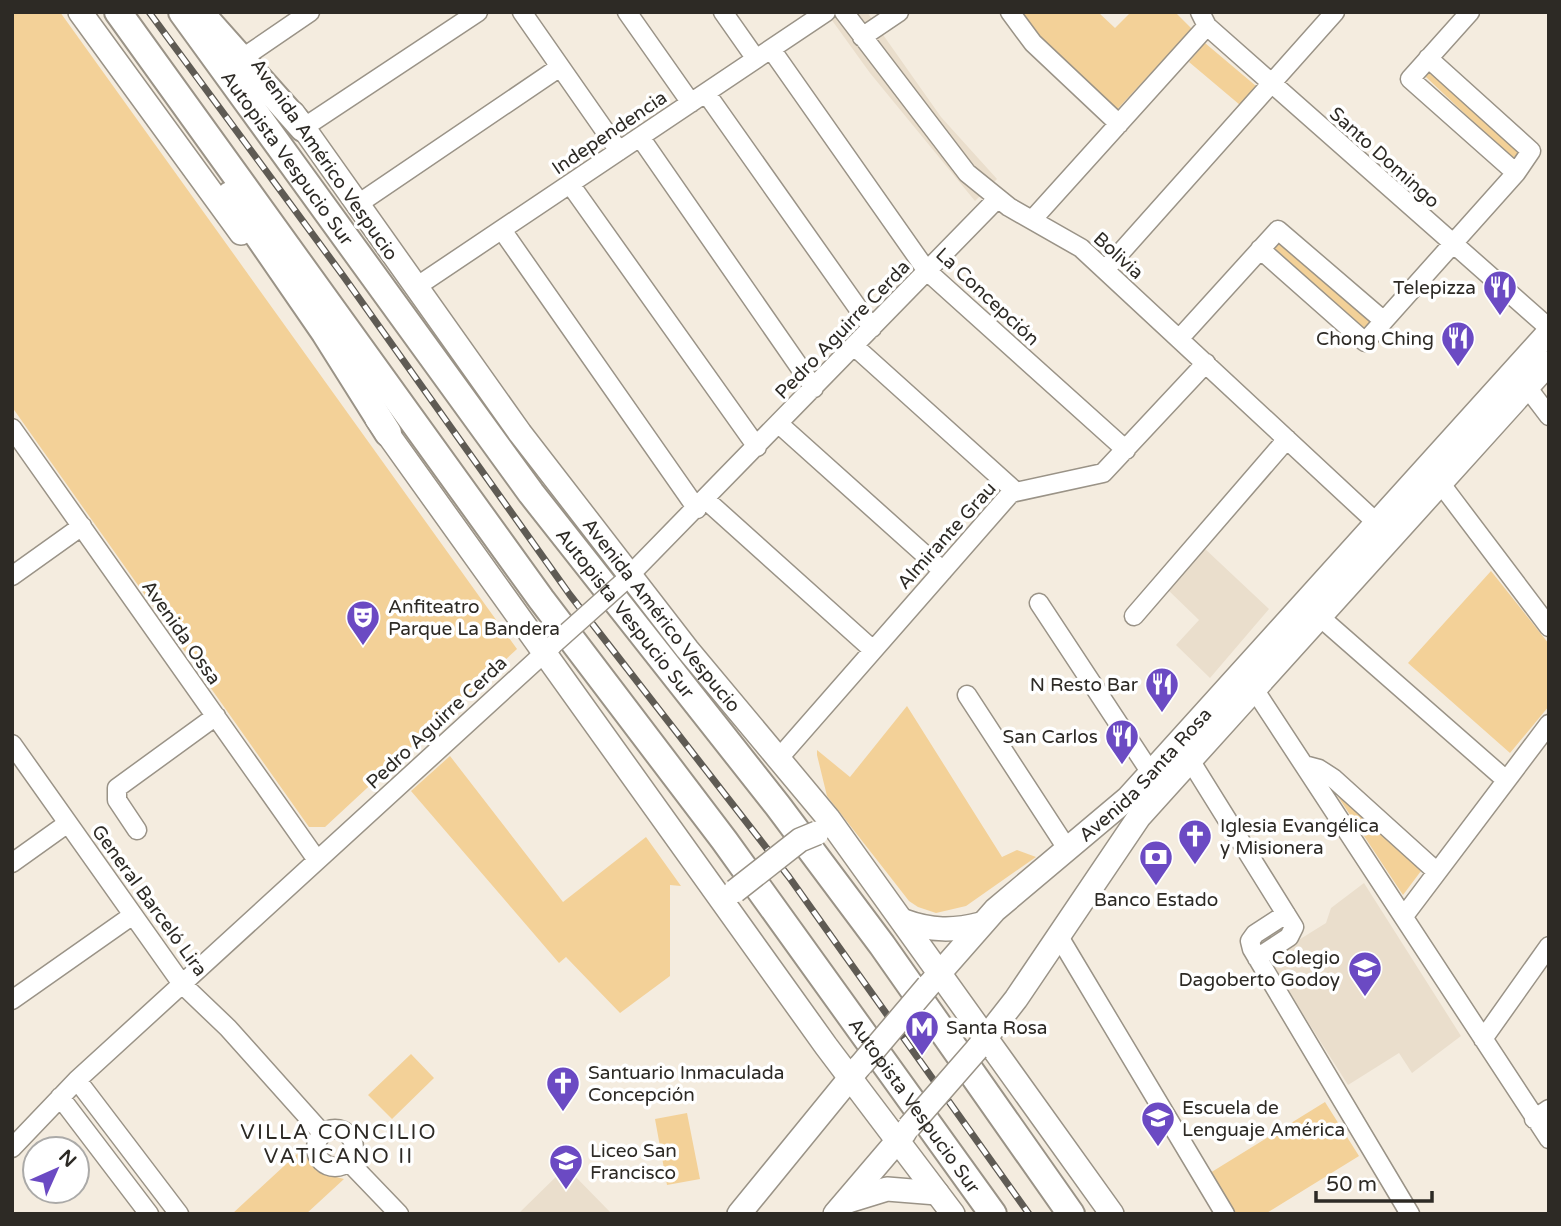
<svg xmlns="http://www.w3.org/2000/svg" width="1561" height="1226" font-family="'Varela Round',sans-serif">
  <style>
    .built { fill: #eadecc }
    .green { fill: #f3d198 }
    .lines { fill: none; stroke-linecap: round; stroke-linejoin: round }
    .minor-casing { stroke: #9a9387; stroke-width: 21 }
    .major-casing { stroke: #9a9387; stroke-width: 26 }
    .highway-casing { stroke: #9a9387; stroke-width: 30 }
    .minor { stroke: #fff; stroke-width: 18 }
    .major { stroke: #fff; stroke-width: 23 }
    .highway { stroke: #fff; stroke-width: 26 }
    .rail-casing { stroke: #5f5b54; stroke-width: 7 }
    .rail { stroke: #fff; stroke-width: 4.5; stroke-dasharray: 13; stroke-linecap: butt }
    .minor-bridge-casing { stroke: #9a9387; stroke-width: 21; stroke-linecap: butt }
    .major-bridge-casing { stroke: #9a9387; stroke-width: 26; stroke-linecap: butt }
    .minor-bridge { stroke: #fff; stroke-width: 18 }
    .major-bridge { stroke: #fff; stroke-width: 23 }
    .labels { text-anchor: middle; stroke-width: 7; stroke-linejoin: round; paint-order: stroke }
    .street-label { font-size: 19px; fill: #2d2a25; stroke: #fff }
    .poi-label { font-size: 19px; fill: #2d2a25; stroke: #fff; text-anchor: start }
    .neighbourhood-label { font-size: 21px; letter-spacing: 2px; fill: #2d2a25; stroke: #fff }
  </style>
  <rect width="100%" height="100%" fill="#f4ecdf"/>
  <path class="built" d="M826,12H867L941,117L997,179L975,201L870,73Z
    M1203,547L1269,609L1210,678L1176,645L1199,620L1166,588Z
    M1364,883L1461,1036L1412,1073L1399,1053L1348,1085L1268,959L1326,923L1331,908Z
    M566,1167L612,1214H518Z"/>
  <path class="green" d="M12,12H60L517,649L325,827H309L12,407Z
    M1011,12H1098L1115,28L1131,12H1175L1192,29L1110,117Z
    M1205,43L1256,86L1240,105L1189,62Z
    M1426,69L1530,152L1519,165L1426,77Z
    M1277,237L1377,320L1366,331L1273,247Z
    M1491,571L1549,644V706L1510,753L1408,663Z
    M907,706L1002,857L1017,850L1036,857L966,906L936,913L918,907L909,901L827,796L817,755V750L850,777Z
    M450,756L563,902L646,837L681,886L670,885V976L620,1013L566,957L559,963L411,791Z
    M1329,783L1424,867L1403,895Z
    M411,1054L434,1078L392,1119L368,1095Z
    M1325,1102L1359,1156L1265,1214H1235L1210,1173Z
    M687,1113L700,1179L667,1185L655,1119Z
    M310,1142C318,1166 319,1173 344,1179L306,1214H232Z"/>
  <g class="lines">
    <g class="minor-casing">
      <path id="minor" d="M522,12L619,151
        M627,12L691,103
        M723,12L756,59
        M844,12L967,173L1009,207L1081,248L1378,524
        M1010,12L1033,43L1119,124
        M1200,12L1207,26L1549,328
        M1470,12L1410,79L1516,173
        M862,37L899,12
        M771,49L927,271L1126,450
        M250,53L310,12
        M706,93L872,328
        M303,128L478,12
        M640,137L814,388
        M570,184L757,447
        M358,204L560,67
        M1032,220L1207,26
        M502,230L697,509
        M1260,249L1365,342L1516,173L1531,151L1428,58
        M1105,270L1335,12
        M416,287L826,12
        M1179,339L1278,230L1384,321
        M854,346L1015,491
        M1527,387L1549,416
        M779,424L943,571
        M12,428L317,860
        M1441,484L1549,627
        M706,500L873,650
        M12,576L82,526
        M623,582L997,199
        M1039,603L1151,773
        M1134,616L1287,439
        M1320,617L1506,780
        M1254,689L1549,1139
        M967,695L1068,850
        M12,744L182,984L228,1028L322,1133
        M779,758L1011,493L1103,473L1206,363
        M1190,760L1294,927L1289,937L1257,958
        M1304,765L1319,769L1333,778L1437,872
        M137,830L117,800V788L216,716
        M12,863L68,823
        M1286,914L1255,934L1250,941L1252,949L1410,1214
        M1404,916L1549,724
        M1058,935L1225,1214
        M12,1000L133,915
        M1483,1039L1549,946
        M77,1080L179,1214
        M60,1097L149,1214
        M1534,1119L1549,1109
        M316 1148a19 19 0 1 1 38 0a19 19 0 1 1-38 0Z
        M12,1148L77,1080L553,645
        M349,1162L399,1214"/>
    </g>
    <g class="major-casing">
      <g id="major">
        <path d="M80,12L241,233"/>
        <path id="s1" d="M293,113L520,433L687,649L828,818L1112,1214"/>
        <path d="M377,419L826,1046L953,1214"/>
        <path d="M904,921C931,931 954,931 981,924"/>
        <path id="s2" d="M930,984L995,910L1128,798L1549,332"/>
        <path d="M977,1049L1016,999L1139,817L1549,363"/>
        <path d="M848,1201L887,1189L937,1193"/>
        <path d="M739,1214L859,1067"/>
        <path d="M835,1214L905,1132"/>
      </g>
    </g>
    <g class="highway-casing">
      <g id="highway">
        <path id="s3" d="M118,12L541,599L724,840L993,1214"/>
        <path id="s4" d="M182,12L531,493L778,806L882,945L1071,1214"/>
        <path d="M204,17L303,128"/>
        <path d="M230,195L325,333L388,433"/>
      </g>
    </g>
    <use href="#minor" class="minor"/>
    <use href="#major" class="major"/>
    <use href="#highway" class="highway"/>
    <g class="rail-casing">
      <path id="rail" d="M149,12L344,277L570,595L789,877L1029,1214"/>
    </g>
    <use href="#rail" class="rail"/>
    <g class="minor-bridge-casing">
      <path id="minor-bridge" d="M555,643L621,584"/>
    </g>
    <g class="major-bridge-casing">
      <path id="major-bridge" d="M735,891L800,840L817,833
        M861,1065L928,986
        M909,1127L977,1049"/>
    </g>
    <use href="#minor-bridge" class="minor-bridge"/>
    <use href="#major-bridge" class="major-bridge"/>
  </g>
  <defs>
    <g id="restaurant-pin" transform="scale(1.75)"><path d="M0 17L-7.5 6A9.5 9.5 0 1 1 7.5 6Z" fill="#6b4ac3" stroke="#fff"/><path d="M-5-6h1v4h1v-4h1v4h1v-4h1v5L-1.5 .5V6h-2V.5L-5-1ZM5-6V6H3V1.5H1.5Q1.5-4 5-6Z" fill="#fff"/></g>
    <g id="theatre-pin" transform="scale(1.75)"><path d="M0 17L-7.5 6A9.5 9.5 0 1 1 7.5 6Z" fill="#6b4ac3" stroke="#fff"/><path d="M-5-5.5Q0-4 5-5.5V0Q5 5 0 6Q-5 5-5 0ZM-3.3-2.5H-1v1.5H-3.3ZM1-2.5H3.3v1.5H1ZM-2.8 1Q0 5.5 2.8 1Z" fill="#fff"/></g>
    <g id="church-pin" transform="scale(1.75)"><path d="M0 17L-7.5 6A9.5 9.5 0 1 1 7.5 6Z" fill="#6b4ac3" stroke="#fff"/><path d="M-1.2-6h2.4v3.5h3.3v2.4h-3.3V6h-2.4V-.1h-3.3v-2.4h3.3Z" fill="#fff"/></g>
    <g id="bank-pin" transform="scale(1.75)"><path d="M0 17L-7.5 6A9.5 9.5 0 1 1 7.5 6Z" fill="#6b4ac3" stroke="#fff"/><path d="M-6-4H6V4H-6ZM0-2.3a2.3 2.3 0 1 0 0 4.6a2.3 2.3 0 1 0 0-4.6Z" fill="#fff"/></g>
    <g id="school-pin" transform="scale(1.75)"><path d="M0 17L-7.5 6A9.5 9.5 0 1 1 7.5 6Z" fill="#6b4ac3" stroke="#fff"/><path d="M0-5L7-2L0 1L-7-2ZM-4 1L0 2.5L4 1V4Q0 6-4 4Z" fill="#fff"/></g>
    <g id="metro-pin" transform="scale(1.75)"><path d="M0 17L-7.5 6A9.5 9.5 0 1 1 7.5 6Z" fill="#6b4ac3" stroke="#fff"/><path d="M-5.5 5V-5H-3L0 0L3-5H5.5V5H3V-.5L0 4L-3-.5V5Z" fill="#fff"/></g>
  </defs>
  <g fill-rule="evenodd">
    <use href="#restaurant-pin" x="1500" y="287"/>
    <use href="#restaurant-pin" x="1458" y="338"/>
    <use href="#theatre-pin" x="363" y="617"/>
    <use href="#restaurant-pin" x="1162" y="684"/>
    <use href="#restaurant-pin" x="1122" y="736"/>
    <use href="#church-pin" x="1195" y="836"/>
    <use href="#bank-pin" x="1156" y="857"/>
    <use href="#school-pin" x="1365" y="968"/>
    <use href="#metro-pin" x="922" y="1027"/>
    <use href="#church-pin" x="563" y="1083"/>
    <use href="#school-pin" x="1158" y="1118"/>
    <use href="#school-pin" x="566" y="1161"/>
  </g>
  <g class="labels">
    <g class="street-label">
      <text transform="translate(609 132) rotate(-34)" y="7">Independencia</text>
      <text transform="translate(1385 157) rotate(42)" y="7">Santo Domingo</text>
      <text dy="7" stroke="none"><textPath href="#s4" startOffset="180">Autopista Vespucio Sur</textPath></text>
      <text transform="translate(325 159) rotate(55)" y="7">Avenida Américo Vespucio</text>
      <text transform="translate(1119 255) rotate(42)" y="7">Bolivia</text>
      <text transform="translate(988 296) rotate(43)" y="7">La Concepción</text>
      <text transform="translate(842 329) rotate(-46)" y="7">Pedro Aguirre Cerda</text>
      <text transform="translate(946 535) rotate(-48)" y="7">Almirante Grau</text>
      <text dy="7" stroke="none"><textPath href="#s4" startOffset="747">Autopista Vespucio Sur</textPath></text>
      <text dy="7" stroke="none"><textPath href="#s1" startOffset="623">Avenida Américo Vespucio</textPath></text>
      <text transform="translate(182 632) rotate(55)" y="7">Avenida Ossa</text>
      <text transform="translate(436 722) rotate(-43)" y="7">Pedro Aguirre Cerda</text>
      <text dy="7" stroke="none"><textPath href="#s2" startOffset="301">Avenida Santa Rosa</textPath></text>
      <text transform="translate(150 900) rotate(54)" y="7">General Barceló Lira</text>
      <text dy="7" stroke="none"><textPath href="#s3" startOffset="1353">Autopista Vespucio Sur</textPath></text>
    </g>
    <g class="poi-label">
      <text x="1476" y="294" text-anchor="end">Telepizza</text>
      <text x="1434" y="345" text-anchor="end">Chong Ching</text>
      <text x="388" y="613">Anfiteatro<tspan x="388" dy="22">Parque La Bandera</tspan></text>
      <text x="1138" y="691" text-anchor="end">N Resto Bar</text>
      <text x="1098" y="743" text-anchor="end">San Carlos</text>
      <text x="1220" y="832">Iglesia Evangélica<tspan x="1220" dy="22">y Misionera</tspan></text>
      <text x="1156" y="906" text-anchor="middle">Banco Estado</text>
      <text x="1340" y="964" text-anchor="end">Colegio<tspan x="1340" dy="22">Dagoberto Godoy</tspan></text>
      <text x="946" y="1034">Santa Rosa</text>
      <text x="588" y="1079">Santuario Inmaculada<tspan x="588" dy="22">Concepción</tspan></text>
      <text x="1182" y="1114">Escuela de<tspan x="1182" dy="22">Lenguaje América</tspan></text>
      <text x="590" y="1157">Liceo San<tspan x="590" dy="22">Francisco</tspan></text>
    </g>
    <g class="neighbourhood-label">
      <text x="339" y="1139">VILLA CONCILIO<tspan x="339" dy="24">VATICANO II</tspan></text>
    </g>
  </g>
  <rect width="1561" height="1226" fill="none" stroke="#2d2a25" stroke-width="28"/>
  <g transform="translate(56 1170) rotate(45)"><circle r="33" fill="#ffffff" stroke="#abaaa8" stroke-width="2"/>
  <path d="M0-5L12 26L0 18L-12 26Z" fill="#6b4ac3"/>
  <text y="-10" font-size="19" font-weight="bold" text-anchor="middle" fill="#2d2a25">N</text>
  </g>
  <path d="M1316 1191v10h116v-10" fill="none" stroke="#2d2a25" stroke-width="3.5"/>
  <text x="1326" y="1191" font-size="21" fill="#2d2a25" stroke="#ffffff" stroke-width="5" paint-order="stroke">50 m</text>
</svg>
